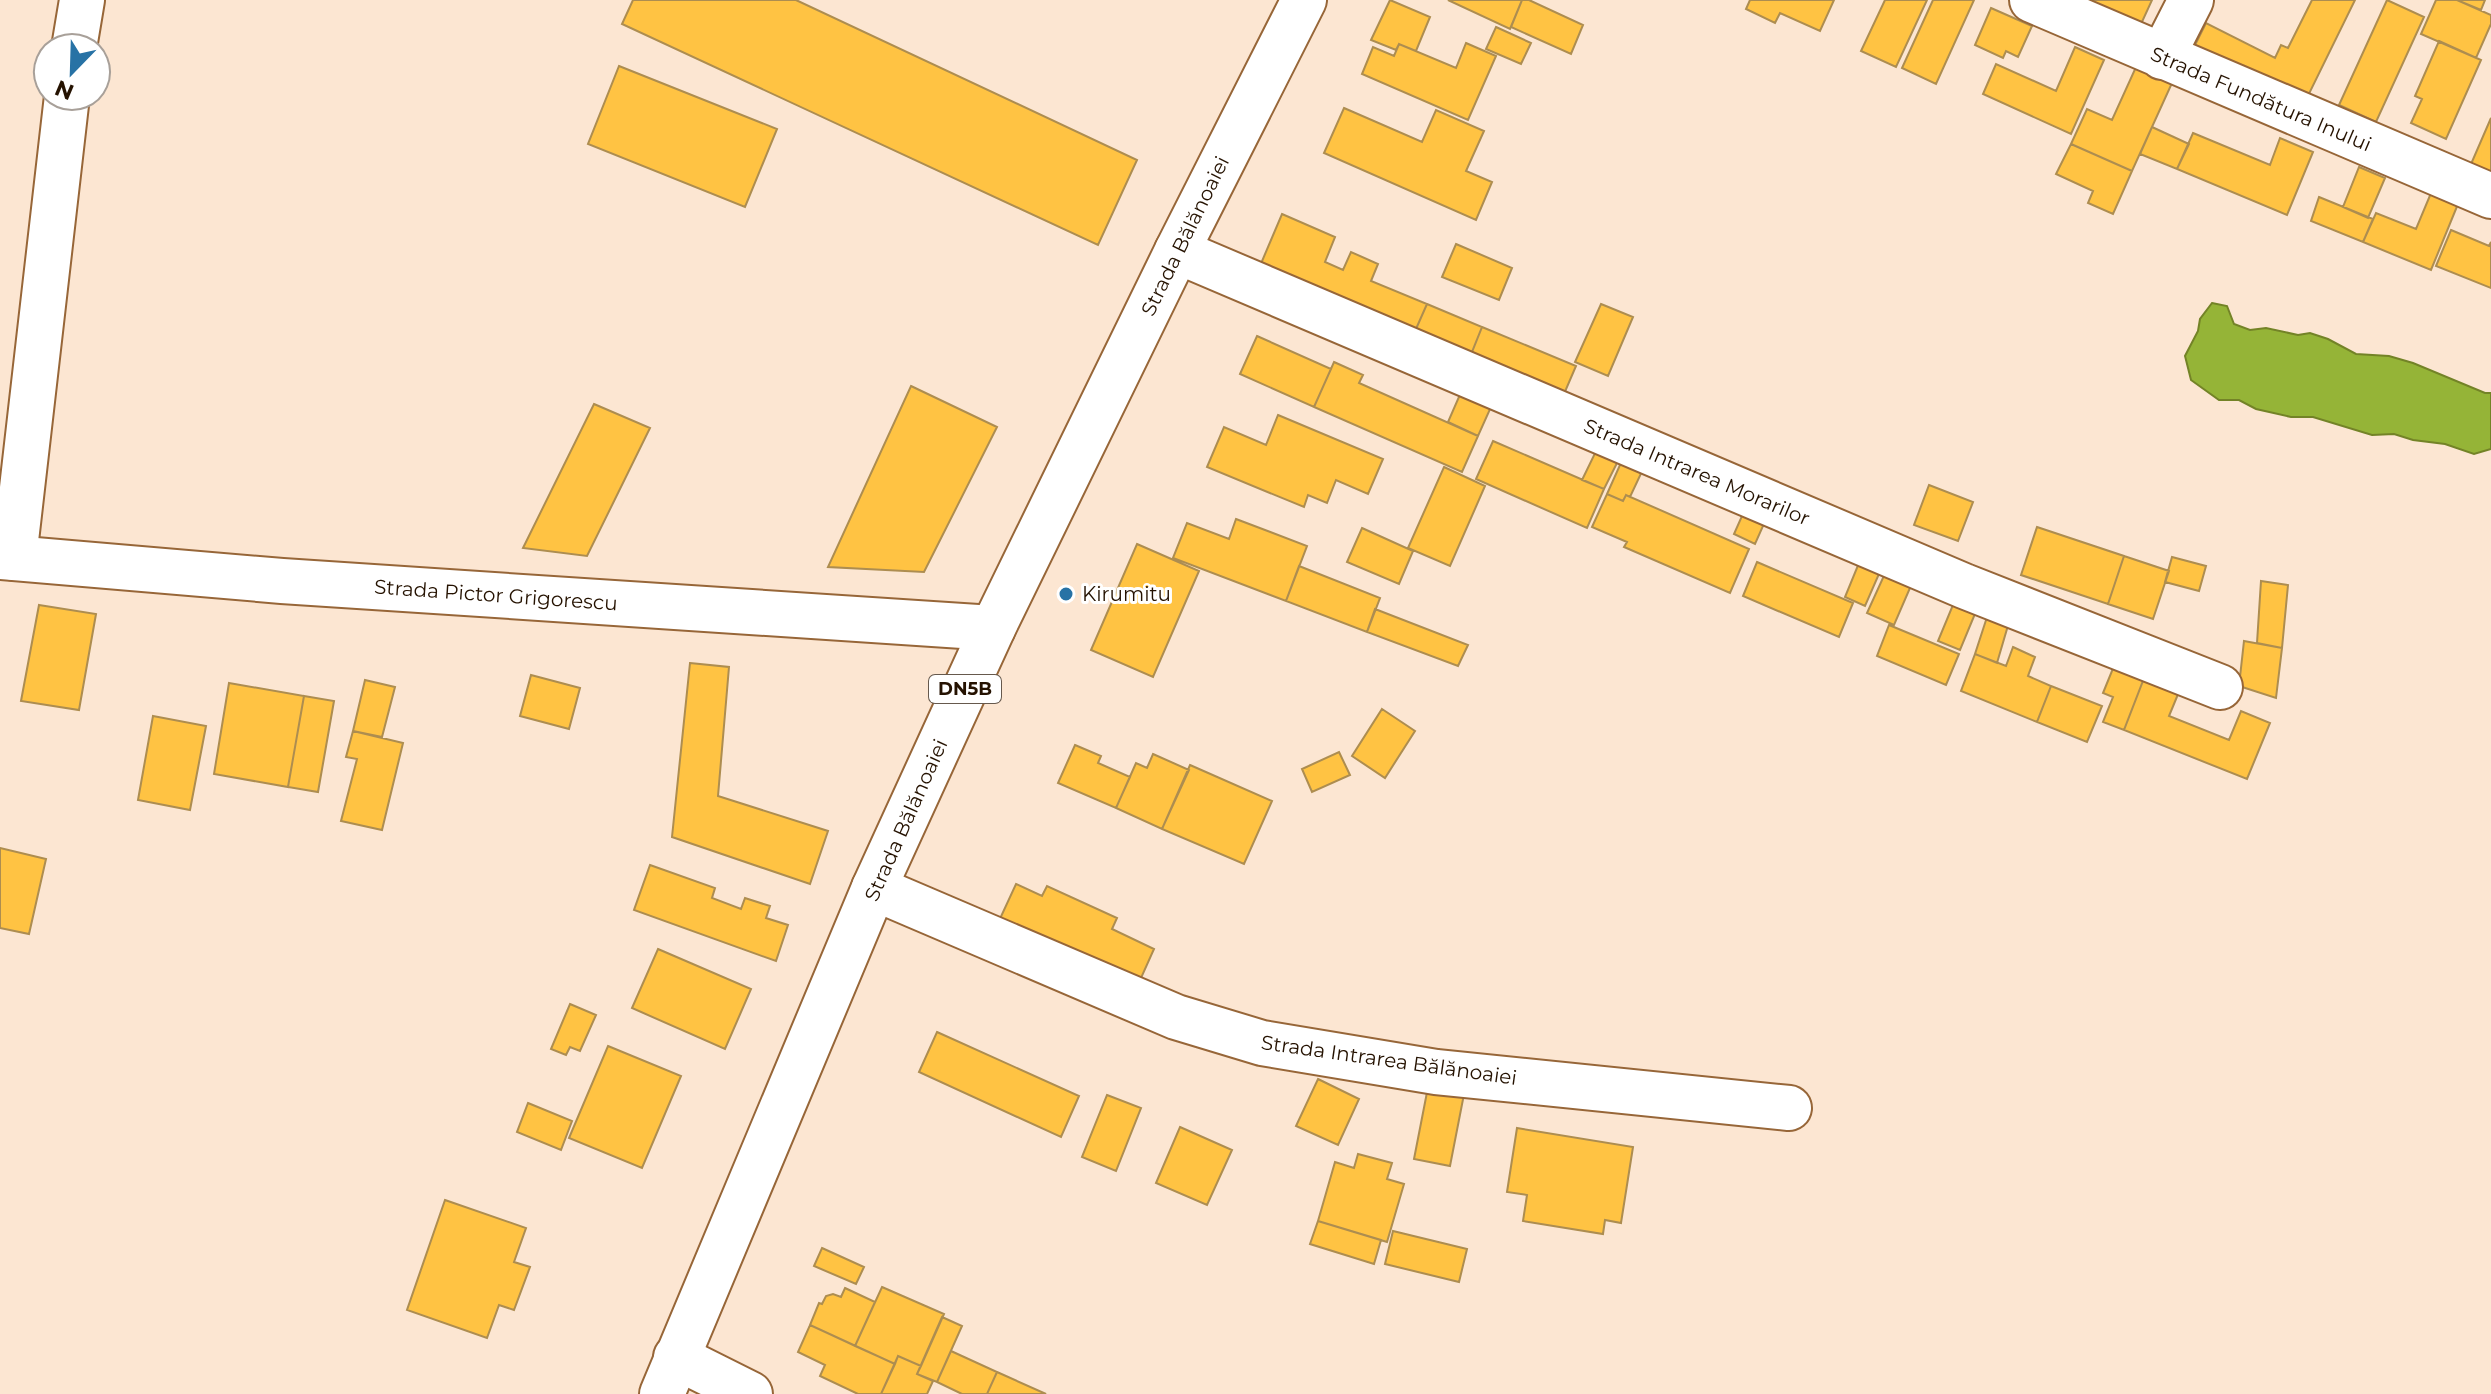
<svg xmlns="http://www.w3.org/2000/svg" width="2491" height="1394" font-family="Montserrat,sans-serif">
  <style>
    .water { fill: #95b437; stroke: #738327; stroke-width: 2 }
    .building { fill: #ffc343; stroke: #ad8d50; stroke-width: 2 }
    .lines { fill: none; stroke-linecap: round; stroke-linejoin: round }
    .street-casing { stroke: #976638; stroke-width: 48 }
    .secondary-casing { stroke: #976638; stroke-width: 48 }
    .primary-casing { stroke: #976638; stroke-width: 48 }
    .street { stroke: #fff; stroke-width: 44 }
    .secondary { stroke: #fff; stroke-width: 44 }
    .primary { stroke: #fff; stroke-width: 44 }
    .poi-dot { fill: #2772a5; stroke: #fff; stroke-width: 3 }
    .labels { text-anchor: middle; stroke-width: 6; stroke-linejoin: round; paint-order: stroke }
    .shield { fill: #fff; stroke: #66594d; stroke-width: 2 }
    .shield-label { font-size: 18px; font-weight: bold; fill: #251201 }
    .street-label { font-size: 20px; fill: #251201; stroke: #fff }
    .poi-label { font-size: 20px; fill: #251201; stroke: #fff; text-anchor: start }
  </style>
  <rect width="100%" height="100%" fill="#fce6d2"/>
  <path class="water" d="M2212,303L2227,306L2234,324L2250,330L2266,328L2298,335L2310,333L2328,339L2356,354L2389,356L2413,363L2485,393H2491V449L2474,454L2445,444L2413,440L2394,434L2372,435L2313,417H2291L2256,409L2239,400H2219L2191,380L2185,356L2198,331L2200,319Z"/>
  <path class="building" d="M633,0H796L1137,160L1098,245L622,24Z
    M1390,0L1430,17L1416,51L1399,44L1396,50L1371,40Z
    M1448,0H1522L1510,29Z
    M1522,0H1529L1583,25L1571,54L1511,27Z
    M1750,0H1834L1820,31L1780,13L1775,23L1746,9Z
    M1885,0H1927L1896,67L1861,51Z
    M1933,0H1974L1936,84L1902,68Z
    M2060,0H2152L2136,35Z
    M2312,0H2355L2303,106L2192,51L2206,23L2275,58L2281,45L2288,48Z
    M2387,0L2424,17L2376,122L2339,105Z
    M2436,0H2457L2491,15V24L2476,58L2421,34Z
    M2457,0H2485L2481,10Z
    M1991,8L2032,26L2018,57L2006,51L2003,58L1975,45Z
    M1496,27L1531,43L1521,64L1486,49Z
    M2439,41L2481,60L2446,139L2411,123L2422,99L2415,96Z
    M1466,43L1496,56L1468,120L1362,74L1373,47L1394,56L1399,44L1456,68Z
    M2075,47L2104,60L2071,134L1983,94L1996,64L2056,91Z
    M619,66L777,129L745,207L588,144Z
    M2136,67L2172,83L2132,171L2071,144L2087,109L2112,120Z
    M1344,108L1422,142L1436,110L1484,131L1466,171L1492,182L1476,220L1324,153Z
    M2491,118V181L2468,171Z
    M2152,127L2189,144L2177,169L2140,154Z
    M2193,133L2270,165L2280,138L2313,152L2287,215L2177,169Z
    M2071,144L2132,171L2113,214L2088,203L2093,191L2056,174Z
    M2359,167L2385,178L2368,218L2343,207Z
    M2431,193L2458,204L2431,270L2363,242L2376,213L2416,229Z
    M2319,197L2373,219L2363,242L2311,221Z
    M1282,214L1335,237L1325,262L1343,270L1351,252L1378,264L1371,281L1427,304L1412,338L1257,273Z
    M2451,230L2489,246L2491,242V288L2436,266Z
    M1456,244L1512,268L1499,300L1442,277Z
    M1427,304L1482,327L1468,362L1412,338Z
    M1601,304L1633,317L1608,376L1575,362Z
    M1482,327L1576,366L1561,401L1468,362Z
    M1257,336L1331,369L1314,407L1240,374Z
    M1334,362L1363,375L1359,383L1478,436L1462,472L1314,407Z
    M1465,383L1495,398L1478,436L1448,422Z
    M911,386L997,427L924,572L828,567Z
    M594,404L650,428L587,556L523,548Z
    M1278,415L1383,459L1368,494L1336,480L1327,503L1308,495L1304,507L1207,467L1224,427L1266,445Z
    M1493,441L1604,489L1587,528L1476,479Z
    M1600,443L1622,453L1604,489L1582,480Z
    M1624,456L1645,465L1630,497L1626,495L1623,501L1607,494Z
    M1444,467L1485,486L1450,566L1408,548Z
    M1929,485L1973,502L1958,541L1914,525Z
    M1607,494L1623,501L1626,495L1749,549L1730,593L1624,547L1627,542L1592,527Z
    M1746,507L1767,517L1755,544L1734,534Z
    M1236,519L1307,546L1286,601L1173,558L1187,523L1229,539Z
    M2037,527L2124,556L2108,604L2021,575Z
    M1362,528L1413,551L1399,584L1347,562Z
    M1137,544L1199,571L1153,677L1091,650Z
    M2124,556L2169,571L2153,619L2108,604Z
    M2172,557L2206,566L2199,591L2165,582Z
    M1861,558L1882,567L1865,606L1845,597Z
    M1757,562L1853,603L1839,637L1743,596Z
    M1299,566L1380,598L1367,632L1286,601Z
    M1887,569L1913,581L1894,625L1867,613Z
    M2261,581L2288,585L2282,648L2257,643Z
    M1955,600L1977,609L1960,650L1938,641Z
    M39,605L96,614L79,710L21,701Z
    M1375,609L1468,645L1458,666L1367,632Z
    M1988,614L2009,622L1997,663L1975,654Z
    M1889,625L1959,654L1946,685L1877,656Z
    M2244,641L2282,648L2276,698L2239,686Z
    M2013,647L2035,657L2028,676L2051,686L2037,722L1961,691L1975,654L2006,666Z
    M2116,661L2146,673L2124,730L2103,722L2113,697L2103,693Z
    M690,663L729,667L718,796L828,831L810,884L672,837Z
    M2146,673L2181,687L2169,716L2229,740L2241,711L2270,723L2247,779L2124,730Z
    M531,675L580,688L569,729L520,716Z
    M365,680L395,687L382,737L353,731Z
    M229,683L304,696L288,787L214,774Z
    M2051,686L2102,706L2087,742L2037,722Z
    M304,696L334,701L318,792L288,787Z
    M1382,709L1415,731L1385,778L1352,756Z
    M153,716L206,726L190,810L138,800Z
    M353,731L403,743L382,830L341,821L357,759L346,757Z
    M1075,745L1101,756L1098,763L1130,777L1116,808L1058,783Z
    M1339,752L1350,775L1312,792L1302,769Z
    M1153,754L1189,770L1162,829L1116,808L1136,763L1147,768Z
    M1190,765L1272,801L1244,864L1162,829Z
    M0,848L46,859L29,934L0,928Z
    M650,865L715,888L712,898L741,909L745,898L770,906L766,918L788,925L776,961L634,910Z
    M1016,884L1042,896L1047,886L1117,918L1112,929L1154,949L1137,987L998,923Z
    M658,949L751,989L725,1049L632,1008Z
    M570,1004L596,1015L580,1051L570,1047L566,1055L551,1049Z
    M937,1032L1079,1096L1061,1137L919,1072Z
    M608,1046L681,1076L642,1168L569,1138Z
    M1318,1079L1359,1099L1338,1145L1296,1126Z
    M1429,1082L1465,1089L1450,1166L1414,1159Z
    M1107,1095L1141,1108L1116,1171L1082,1157Z
    M528,1103L572,1121L561,1150L517,1132Z
    M1180,1127L1232,1150L1207,1205L1156,1183Z
    M1517,1128L1633,1147L1621,1223L1605,1220L1603,1234L1523,1221L1527,1195L1507,1192Z
    M1358,1154L1392,1163L1387,1179L1404,1184L1387,1242L1318,1221L1335,1162L1354,1168Z
    M445,1200L526,1228L514,1262L530,1267L514,1310L499,1305L487,1338L407,1310Z
    M1318,1221L1381,1240L1374,1264L1310,1244Z
    M1393,1231L1467,1249L1459,1282L1385,1264Z
    M822,1248L864,1267L856,1284L814,1266Z
    M882,1287L944,1314L921,1366L898,1356L895,1364L855,1346Z
    M845,1288L875,1302L855,1346L810,1325L819,1303L822,1304L826,1296L833,1294L841,1297Z
    M942,1317L962,1326L937,1382L917,1374Z
    M810,1325L895,1364L881,1394H858L820,1376L825,1365L798,1352Z
    M951,1351L997,1372L987,1394H962L937,1382Z
    M898,1356L921,1366L917,1374L933,1381L927,1394H881Z
    M997,1372L1046,1394H987Z"/>
  <g class="lines">
    <g class="street-casing">
      <path id="street" d="M2032,0L2491,196
        M74,48L82,0
        M2162,57L2191,0
        M1177,251L1964,586L2220,687
        M14,558L67,96
        M874,888L1176,1017L1262,1043L1436,1072L1789,1108
        M676,1357L750,1394"/>
    </g>
    <g class="secondary-casing">
      <path id="secondary" d="M0,557L282,581L993,628"/>
    </g>
    <g class="primary-casing">
      <path id="primary" d="M662,1394L874,888L993,628L1177,251L1304,0"/>
    </g>
    <use href="#street" class="street"/>
    <use href="#secondary" class="secondary"/>
    <use href="#primary" class="primary"/>
  </g>
  <circle class="poi-dot" cx="1066" cy="594" r="8"/>
  <g class="labels">
    <rect class="shield" x="929" y="675" width="72" height="28" rx="6"/>
    <g class="shield-label">
      <text x="965" y="695">DN5B</text>
    </g>
    <g class="street-label">
      <text transform="translate(2261 99) rotate(23)" y="7">Strada Fundătura Inului</text>
      <text transform="translate(1185 236) rotate(-64)" y="7">Strada Bălănoaiei</text>
      <text transform="translate(1697 472) rotate(23)" y="7">Strada Intrarea Morarilor</text>
      <text transform="translate(496 595) rotate(4)" y="7">Strada Pictor Grigorescu</text>
      <text transform="translate(906 820) rotate(-66)" y="7">Strada Bălănoaiei</text>
      <text transform="translate(1389 1060) rotate(8)" y="7">Strada Intrarea Bălănoaiei</text>
    </g>
    <g class="poi-label">
      <text x="1082" y="601">Kirumitu</text>
    </g>
  </g>
  <g transform="translate(72 72) rotate(203)"><circle r="38" fill="#ffffff" stroke="#a8a099" stroke-width="2"/>
  <path d="M0-6L14 30L0 20L-14 30Z" fill="#2772a5"/>
  <text y="-12" font-size="22" font-weight="bold" text-anchor="middle" fill="#251201">N</text>
  </g>
</svg>
